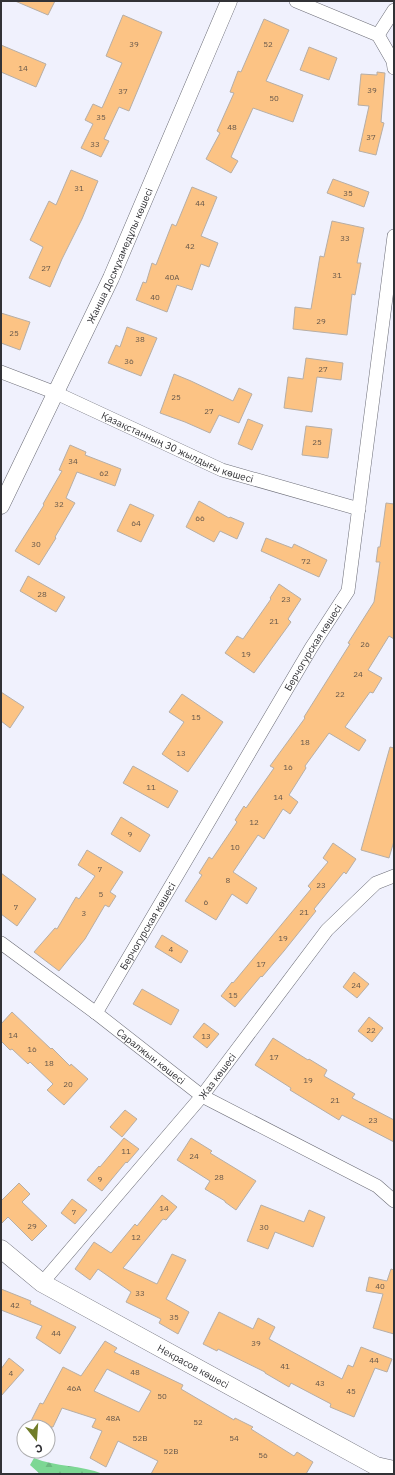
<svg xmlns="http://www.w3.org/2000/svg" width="395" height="1475" font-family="'IBM Plex Sans',sans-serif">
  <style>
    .forest { fill: url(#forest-firs) }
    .building { fill: #fcc384; stroke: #b7aea5; fill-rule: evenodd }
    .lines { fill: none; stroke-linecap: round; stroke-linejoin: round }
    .minor-casing { stroke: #6c6d77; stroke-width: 14 }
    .tertiary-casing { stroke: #6c6d77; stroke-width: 17 }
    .secondary-casing { stroke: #6c6d77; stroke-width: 19 }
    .minor { stroke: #fff; stroke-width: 13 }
    .tertiary { stroke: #fff; stroke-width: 16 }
    .secondary { stroke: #fff; stroke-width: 18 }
    .labels { text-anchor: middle; stroke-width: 3; stroke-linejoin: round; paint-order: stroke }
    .number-label { font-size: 8px; fill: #64564a }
    .street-label { font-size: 10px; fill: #323236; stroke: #fff }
  </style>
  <defs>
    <pattern id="forest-firs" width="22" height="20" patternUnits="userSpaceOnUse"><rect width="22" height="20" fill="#7dd794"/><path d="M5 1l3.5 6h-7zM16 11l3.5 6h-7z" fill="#6cb980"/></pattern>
  </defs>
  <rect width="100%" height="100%" fill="#f0f1fd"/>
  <path class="forest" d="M34,1458C56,1467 81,1465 103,1474H40L30,1465Z"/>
  <path class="building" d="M15,1H55L48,15Z
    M123,15L162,32L129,111L119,107L104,139L109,141L101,157L81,148L93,124L85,120L93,104L102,108L122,63L106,56Z
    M264,19L289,30L266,81L303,95L293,122L253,108L231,157L238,161L231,173L206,159L220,133L217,131L234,93L230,92L238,71L241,72Z
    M1,45L46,64L36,87L1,72Z
    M309,47L337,58L329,80L300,70Z
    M377,72L385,73L381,122L384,123L376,155L359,151L369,106L358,105L361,74L377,75Z
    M71,170L98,181L82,219L62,259L50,287L29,278L43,247L30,240L49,201L56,205Z
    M333,179L369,192L364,207L327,193Z
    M192,187L217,197L201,236L218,243L209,267L201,264L192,290L177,285L167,312L136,300L143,282L146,283L152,263L156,265L172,224L176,226Z
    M332,221L364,228L357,263H361L355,295L352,294L347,335L293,329L295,307L311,309L320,256L324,257Z
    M1,313L30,322L20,350L1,343Z
    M127,327L157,338L141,376L108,363L116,345L120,347Z
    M306,358L343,363L341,380L317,377L312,412L284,408L288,377L303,379Z
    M174,374L191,381L233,401L239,388L252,394L239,423L219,415L210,433L185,422L160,413Z
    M248,419L263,425L252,450L238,444Z
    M306,426L332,429L328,458L302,455Z
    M70,445L86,452L85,455L121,469L115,486L77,472L66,498L75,503L55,537L56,538L39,565L15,551L44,505L43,504L62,471L59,470Z
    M199,501L229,518L230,517L244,523L237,539L220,531L214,542L186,527Z
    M386,503L394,504V639L389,636L368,670L382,678L373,693L370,692L345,727L366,740L359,751L329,733L305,766L306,768L289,795L298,802L290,814L283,809L264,839L258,835L233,872L257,888L247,904L232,894L216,920L185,901L202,875L199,873L209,857L212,859L237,822L235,820L244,806L246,808L274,768L270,766L305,718L304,717L350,644L348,643L374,602L380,562H376L378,547H380Z
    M130,504L154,515L141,542L117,531Z
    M266,538L292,548L294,544L327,560L319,577L261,551Z
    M28,576L65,597L56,612L20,591Z
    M279,584L301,599L288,619L291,622L254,673L225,653L237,636L243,639L271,599L270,598Z
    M1,692L24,707L10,728L1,721Z
    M182,694L223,722L188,772L162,754L184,722L169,712Z
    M390,747L394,748V841L389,858L361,850Z
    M133,766L178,791L168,808L123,783Z
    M121,817L150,835L140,852L111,834Z
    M333,843L356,859L346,874L344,872L314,909L316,911L284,951L262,977L261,976L235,1007L221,996L232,982L233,983L311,889L308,886L328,862L323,858Z
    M87,850L123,872L110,892L116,896L109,907L105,905L85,939L59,971L34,952L55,928L57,929L76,897L79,899L95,876L78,865Z
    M1,873L36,899L17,926L1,914Z
    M162,935L188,951L181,963L155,947Z
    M354,972L369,984L357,998L343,987Z
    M142,989L179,1010L171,1025L133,1004Z
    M12,1012L51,1049L52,1048L70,1066L71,1064L88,1079L64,1105L47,1090L53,1084L30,1062L28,1064L12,1049L10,1050L1,1041V1024Z
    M369,1017L383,1028L372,1042L358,1031Z
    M204,1023L219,1034L207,1048L193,1037Z
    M273,1038L308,1060L309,1059L327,1070L324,1076L355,1094L352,1098L394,1120V1142L342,1115L339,1120L290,1090L291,1088L255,1065Z
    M125,1110L137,1119L122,1137L110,1127Z
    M124,1138L139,1149L127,1163L126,1162L102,1191L87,1180L99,1166L100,1167Z
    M191,1138L212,1151L210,1153L256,1181L236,1210L225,1202V1201L205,1189L210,1181L177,1160Z
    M19,1183L30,1194L22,1202L47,1226L32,1241L8,1217L1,1224V1201Z
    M162,1195L177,1207L166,1220L163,1219L123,1268L157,1284L172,1254L186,1260L166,1299L189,1312L178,1334L159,1323L161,1319L126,1302L131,1292L98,1269L90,1280L75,1269L94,1242L111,1253L135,1224L137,1226Z
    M72,1199L87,1210L75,1224L61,1213Z
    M261,1205L304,1222L309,1210L325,1217L313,1247L275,1232L268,1249L247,1241Z
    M391,1269L394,1270V1334L373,1328L383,1294L366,1291L369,1277L387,1281Z
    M1,1289L31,1301L30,1304L76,1327L60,1354L36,1338L42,1326L1,1310Z
    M219,1312L253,1329L258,1318L275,1327L269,1339L342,1379L348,1365L353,1367L361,1347L392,1359L387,1372L375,1368L354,1417L330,1407L331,1404L291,1383L289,1387L265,1373V1372L218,1349L217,1351L203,1344Z
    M105,1341L117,1348L114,1352L183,1385L181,1389L234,1420L235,1418L253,1427L251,1429L294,1456L297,1452L313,1462L306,1474H151L158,1461L118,1441L106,1467L90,1458L102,1431L92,1427L96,1419L62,1408L53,1427H28L40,1403L43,1404L63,1367L81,1376ZM107,1369L151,1391L139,1412L94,1391Z
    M9,1358L24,1370L1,1396V1369Z"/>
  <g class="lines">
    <g class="minor-casing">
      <g id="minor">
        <path d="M296,1L378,35"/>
        <path d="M378,35L393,61L394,68"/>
        <path d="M378,35L394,10"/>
        <path id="s1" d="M1,372L56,393L222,470L359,509"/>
        <path id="s2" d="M1,943L96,1013L202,1096L377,1186L394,1201"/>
        <path id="s3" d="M96,1013L311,648L348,591L394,236"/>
        <path id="s4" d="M42,1283L202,1096L327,930L376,883L394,876"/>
      </g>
    </g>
    <g class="tertiary-casing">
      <g id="tertiary">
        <path id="s5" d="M1,506L111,278L229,1"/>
      </g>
    </g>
    <g class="secondary-casing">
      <g id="secondary">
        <path id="s6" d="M1,1249L42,1283L376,1466L394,1470"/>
      </g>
    </g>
    <use href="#minor" class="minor"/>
    <use href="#tertiary" class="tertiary"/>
    <use href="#secondary" class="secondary"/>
  </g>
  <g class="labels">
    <g class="number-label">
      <text x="134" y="47">39</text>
      <text x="268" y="47">52</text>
      <text x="23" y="71">14</text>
      <text x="372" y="93">39</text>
      <text x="123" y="94">37</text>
      <text x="274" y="101">50</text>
      <text x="101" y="120">35</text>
      <text x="232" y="130">48</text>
      <text x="371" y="140">37</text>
      <text x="95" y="147">33</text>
      <text x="79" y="191">31</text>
      <text x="348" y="196">35</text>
      <text x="200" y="206">44</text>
      <text x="345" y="241">33</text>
      <text x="190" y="249">42</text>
      <text x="46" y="271">27</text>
      <text x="337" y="278">31</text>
      <text x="172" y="280">40А</text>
      <text x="155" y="300">40</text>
      <text x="321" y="324">29</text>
      <text x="14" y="336">25</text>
      <text x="140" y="342">38</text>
      <text x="129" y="364">36</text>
      <text x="323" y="372">27</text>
      <text x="176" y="400">25</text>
      <text x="209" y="414">27</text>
      <text x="317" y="445">25</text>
      <text x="73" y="464">34</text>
      <text x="104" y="476">62</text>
      <text x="59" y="507">32</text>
      <text x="200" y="521">66</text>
      <text x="136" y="526">64</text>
      <text x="36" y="547">30</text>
      <text x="306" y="564">72</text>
      <text x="42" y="597">28</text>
      <text x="286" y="602">23</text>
      <text x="274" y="624">21</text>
      <text x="365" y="647">26</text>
      <text x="246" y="657">19</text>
      <text x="358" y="677">24</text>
      <text x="340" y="697">22</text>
      <text x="196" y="720">15</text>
      <text x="305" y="745">18</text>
      <text x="181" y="756">13</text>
      <text x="288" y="770">16</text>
      <text x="151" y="790">11</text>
      <text x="278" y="800">14</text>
      <text x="254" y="825">12</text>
      <text x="130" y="837">9</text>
      <text x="235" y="850">10</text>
      <text x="100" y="872">7</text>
      <text x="228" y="883">8</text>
      <text x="321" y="888">23</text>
      <text x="101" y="897">5</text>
      <text x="206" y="905">6</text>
      <text x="16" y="910">7</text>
      <text x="304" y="915">21</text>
      <text x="84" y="916">3</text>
      <text x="283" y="941">19</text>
      <text x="171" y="952">4</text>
      <text x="261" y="967">17</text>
      <text x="356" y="988">24</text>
      <text x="233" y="998">15</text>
      <text x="371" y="1033">22</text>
      <text x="13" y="1038">14</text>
      <text x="206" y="1039">13</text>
      <text x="32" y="1052">16</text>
      <text x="274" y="1060">17</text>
      <text x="49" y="1066">18</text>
      <text x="308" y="1083">19</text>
      <text x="68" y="1087">20</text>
      <text x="335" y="1103">21</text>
      <text x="373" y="1123">23</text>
      <text x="126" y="1154">11</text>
      <text x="194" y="1159">24</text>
      <text x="219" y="1180">28</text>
      <text x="100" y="1182">9</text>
      <text x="164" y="1211">14</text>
      <text x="74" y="1215">7</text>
      <text x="32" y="1229">29</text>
      <text x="264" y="1230">30</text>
      <text x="136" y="1240">12</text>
      <text x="380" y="1289">40</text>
      <text x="140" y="1296">33</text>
      <text x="15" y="1308">42</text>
      <text x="174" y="1320">35</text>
      <text x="56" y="1336">44</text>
      <text x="256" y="1346">39</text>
      <text x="374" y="1363">44</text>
      <text x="285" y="1369">41</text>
      <text x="135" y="1375">48</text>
      <text x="11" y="1376">4</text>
      <text x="320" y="1386">43</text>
      <text x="74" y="1391">46А</text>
      <text x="351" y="1394">45</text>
      <text x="162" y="1399">50</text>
      <text x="113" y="1421">48А</text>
      <text x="198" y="1425">52</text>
      <text x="140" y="1441">52В</text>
      <text x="234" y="1441">54</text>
      <text x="171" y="1454">52В</text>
      <text x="263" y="1458">56</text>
    </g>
    <g class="street-label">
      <text dy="4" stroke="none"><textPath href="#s5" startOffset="277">Жанша Досмұхамедұлы көшесі</textPath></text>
      <text dy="4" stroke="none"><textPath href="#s1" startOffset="192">Қазақстанның 30 жылдығы көшесі</textPath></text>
      <text dy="4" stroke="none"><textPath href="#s3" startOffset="425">Берчогурская көшесі</textPath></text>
      <text dy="4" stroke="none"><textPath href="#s3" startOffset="101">Берчогурская көшесі</textPath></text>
      <text dy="4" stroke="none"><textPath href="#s2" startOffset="188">Саралжын көшесі</textPath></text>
      <text dy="4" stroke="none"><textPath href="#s4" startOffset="271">Жаз көшесі</textPath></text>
      <text dy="4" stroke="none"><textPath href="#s6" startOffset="226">Некрасов көшесі</textPath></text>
    </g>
  </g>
  <rect width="395" height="1475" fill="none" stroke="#323236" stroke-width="4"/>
  <g transform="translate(36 1439) rotate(163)"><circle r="19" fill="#ffffff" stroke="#adadaf"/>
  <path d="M0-3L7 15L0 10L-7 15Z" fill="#717d29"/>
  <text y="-6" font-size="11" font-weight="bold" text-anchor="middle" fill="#323236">С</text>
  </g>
</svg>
